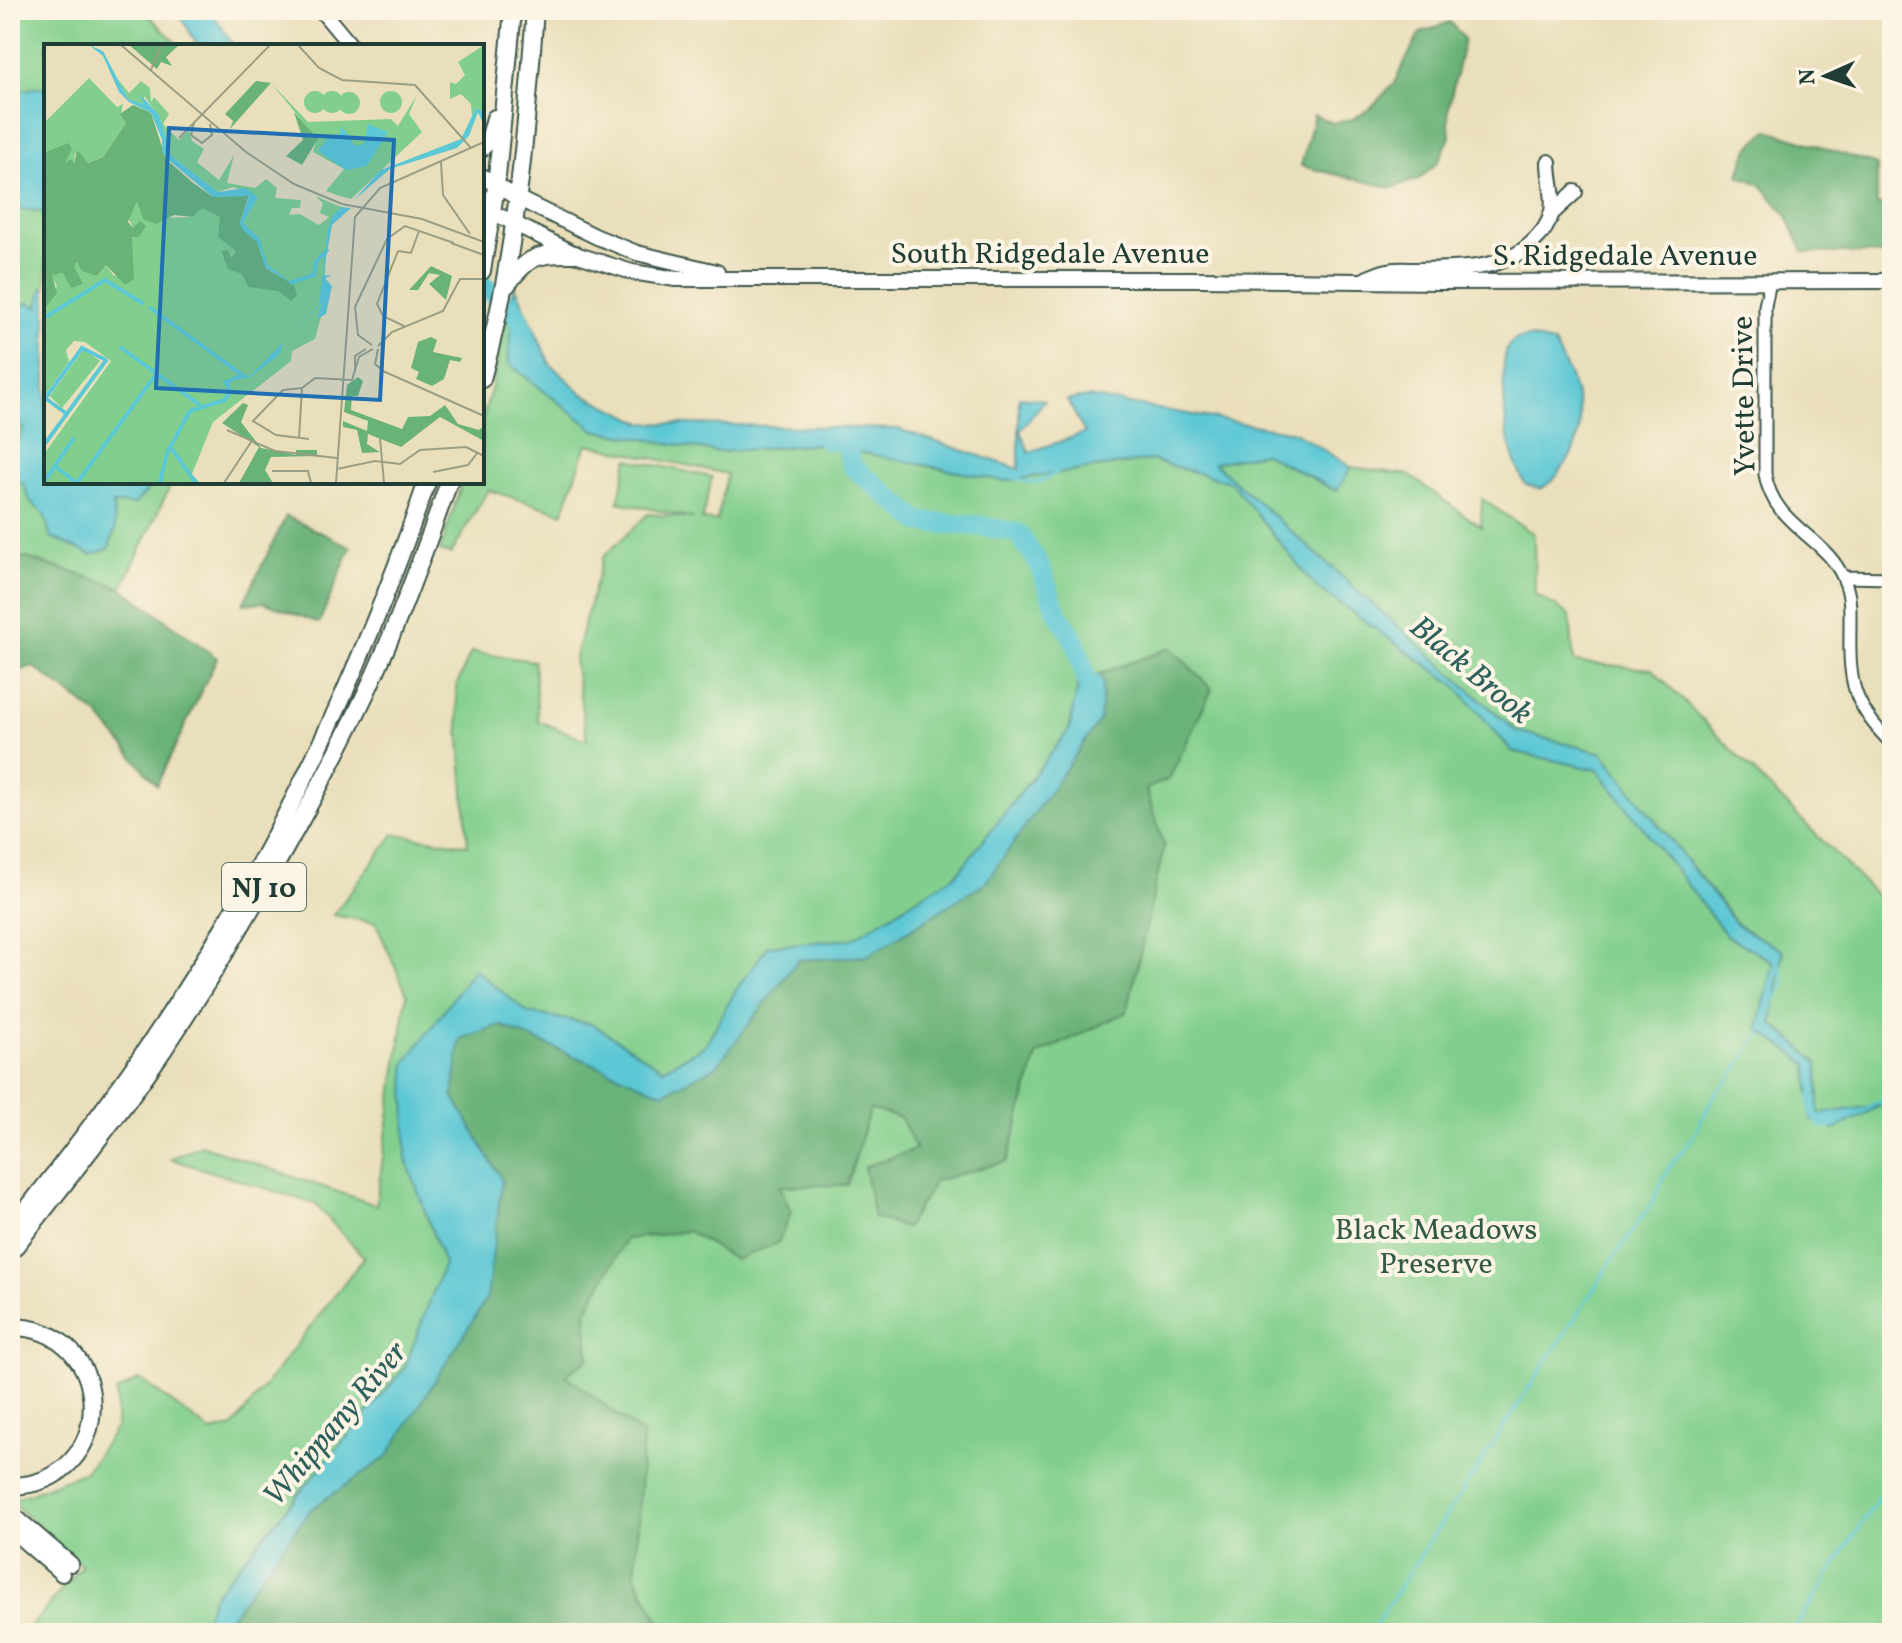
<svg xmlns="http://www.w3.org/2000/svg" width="1902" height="1643" font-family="Vollkorn,serif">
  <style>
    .green { fill: #82cf8d; stroke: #508660; stroke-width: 2 }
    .forest { fill: #69b278; stroke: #447856; stroke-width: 2 }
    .water { fill: #5dc8d5; stroke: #3e8284; stroke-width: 2 }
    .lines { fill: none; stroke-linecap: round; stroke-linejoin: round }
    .stream { stroke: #5dc8d5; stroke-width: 3 }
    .river { stroke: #5dc8d5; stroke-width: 20 }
    .minor-casing { stroke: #3d5548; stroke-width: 15 }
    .tertiary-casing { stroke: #3d5548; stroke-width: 18 }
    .secondary-casing { stroke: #3d5548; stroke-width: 18 }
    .primary-casing { stroke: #3d5548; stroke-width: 20 }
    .minor { stroke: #fff; stroke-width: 11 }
    .tertiary { stroke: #fff; stroke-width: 14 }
    .secondary { stroke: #fff; stroke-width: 14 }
    .primary { stroke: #fff; stroke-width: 16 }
    .labels { text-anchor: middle; stroke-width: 8; stroke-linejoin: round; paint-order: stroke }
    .shield { fill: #fcf5e5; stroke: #617469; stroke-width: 2 }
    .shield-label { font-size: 28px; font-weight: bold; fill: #1f3d34 }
    .street-label { font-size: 30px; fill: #1f3d34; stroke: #fcf5e5 }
    .park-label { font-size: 30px; fill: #335a46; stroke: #fcf5e5 }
    .water-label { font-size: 32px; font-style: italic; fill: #2e605c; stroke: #fcf5e5 }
    .inset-river { fill: none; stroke: #5dc8d5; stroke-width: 4 }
    .inset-road { fill: none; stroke: #999e85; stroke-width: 2 }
    .view { fill: #1f6fb2; fill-opacity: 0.15; stroke: #1f6fb2; stroke-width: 4 }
    .inset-edge { fill: none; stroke: #1f3d34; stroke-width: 4 }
  </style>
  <rect width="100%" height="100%" fill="#fcf5e5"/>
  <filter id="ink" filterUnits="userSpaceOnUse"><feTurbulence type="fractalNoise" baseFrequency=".0125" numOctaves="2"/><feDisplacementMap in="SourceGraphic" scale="16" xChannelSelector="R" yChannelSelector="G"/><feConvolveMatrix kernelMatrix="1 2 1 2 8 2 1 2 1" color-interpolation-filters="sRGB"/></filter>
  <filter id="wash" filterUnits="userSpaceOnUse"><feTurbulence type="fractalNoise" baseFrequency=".006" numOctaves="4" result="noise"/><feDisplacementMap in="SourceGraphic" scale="32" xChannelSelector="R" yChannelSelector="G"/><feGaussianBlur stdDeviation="1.8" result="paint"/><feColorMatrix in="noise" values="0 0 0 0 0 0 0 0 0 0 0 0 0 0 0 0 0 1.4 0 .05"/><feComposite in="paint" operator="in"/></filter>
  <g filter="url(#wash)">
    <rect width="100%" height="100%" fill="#eadfbb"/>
    <path class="green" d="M10,10H143L180,46H46V482H172L122,588L23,557L10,570Z
      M506,320L512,322L595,430L718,452L819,444L1004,481L1151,460L1231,482L1315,586L1455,685L1512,751L1598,770L1727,936L1774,962L1758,1029L1808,1064L1811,1120L1834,1130L1878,1106L1819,1114L1818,1063L1772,1023L1783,951L1738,925L1602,753L1516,731L1213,463L1264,453L1336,491L1351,467L1409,475L1481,527L1482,499L1534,534L1535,594L1570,615L1574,662L1652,669L1892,911V1633H666L635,1576L642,1435L565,1375L589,1358L586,1311L626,1239L688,1231L735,1260L780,1186L870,1109L901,1118L917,1149L864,1167L874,1217L906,1228L935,1181L1007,1161L1037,1055L1127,1011L1164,846L1146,789L1171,648L1079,681L1069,730L957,874L852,939L768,946L736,990L705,1046L662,1069L592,1024L528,1013L474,970L406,1158L444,1264L404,1369L213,1596L202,1633H25L82,1566L10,1501L85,1472L116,1428V1392L140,1379L211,1432L233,1427L364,1257L315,1204L171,1159L201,1145L376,1205L407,994L376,923L333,915L394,834L468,845L456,687L471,652L534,661L538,721L587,740L574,660L603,557L648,514L693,518L618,502L628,459L712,477L702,520L717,521L727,474L587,444L563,513L488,490L451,554L440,551L462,482H482V420L492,387Z"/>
    <path class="forest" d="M1450,22L1464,39L1448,111L1450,137L1438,162L1419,179L1392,188L1301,166L1314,115L1333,123L1352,119L1370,109L1394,83L1420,33Z
      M1768,130L1877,165V205L1892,206V254L1803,252L1786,214L1760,184L1739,176C1745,153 1749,144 1768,130Z
      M286,516L351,547L319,623L263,602L243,604Z
      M23,557L122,588L217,658L157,785L98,715L33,666L10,674V570Z
      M1171,648L1212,689L1169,779L1146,789L1164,846L1127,1012L1037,1055L1007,1161L935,1181L906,1228L874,1217L864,1167L916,1149L901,1118L870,1109L847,1185L780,1186L791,1212L778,1243L735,1260L688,1231L626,1239L586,1311L589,1358L566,1375L643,1435L635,1576L666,1633H229L228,1619L311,1509L387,1457L502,1180L453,1096L460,1039L499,1025L663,1093L716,1067L798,960L867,956L986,882L1103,682L1099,674Z"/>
    <path class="water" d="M177,10H210L234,46H198Z
      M10,86L15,91L41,87L46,89V247L44,244V212L20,209L10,213Z
      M515,286L550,364L583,394L643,423L898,429L1019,469V397L1045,400L1020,431L1029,452L1085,433L1067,400L1088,397L1294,432L1351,467L1337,491L1264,453L1214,463L1516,731L1602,753L1737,925L1783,951L1772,1023L1818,1063L1819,1114L1882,1105L1834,1130L1811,1120L1808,1064L1758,1029L1774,962L1727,936L1598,770L1512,751L1455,685L1315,586L1231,482L1151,460L1004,481L819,444L718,452L595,430L508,363L512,323L506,320Z
      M42,288H46V482H146L147,491L135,504H113L115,530L108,549L91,555L51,537L44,514L30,501L23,483H10V456L24,429L10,414V326L26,302L38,307Z
      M1530,337L1554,344C1574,381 1594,424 1566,463C1557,475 1554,482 1540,489L1525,484C1518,470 1510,452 1508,436C1505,420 1500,359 1508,347C1513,338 1521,338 1530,337Z
      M1099,674L1103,681L1100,720L986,882L867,956L798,960L716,1067L663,1093L500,1025L460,1039L453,1096L502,1180L487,1298L387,1457L311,1509L228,1619L229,1633H202L213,1596L404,1369L444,1264L406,1158L405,1064L474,969L528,1013L592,1024L663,1069L705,1046L736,990L768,946L852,939L957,874L1069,730L1079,681Z"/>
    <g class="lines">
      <path class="stream" d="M1014,478C1034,485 1042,484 1058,471
        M1775,1001L1784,983L1779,964
        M1811,1094C1806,1110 1813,1128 1831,1128
        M1869,1107L1876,1103L1892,1100
        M1370,1633L1617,1253L1652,1203L1668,1169L1693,1137L1715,1094L1731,1078L1762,1031
        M1792,1633L1892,1476"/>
      <path class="river" d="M482,284L516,313L524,330
        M827,440L845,441L852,466L920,522L981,526L1018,533L1039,564L1057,612L1076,643L1090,692L1084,704"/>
    </g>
  </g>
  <g filter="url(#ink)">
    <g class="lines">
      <g class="minor-casing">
        <path id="minor" d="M1770,281L1765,306V474C1774,528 1827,536 1844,580C1851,595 1850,611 1850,628C1849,683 1852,704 1892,744
          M1843,577L1892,578"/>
      </g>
      <g class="tertiary-casing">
        <path id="tertiary" d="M10,1512L71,1564
          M10,1529L62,1574"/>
      </g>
      <g class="secondary-casing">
        <path id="secondary" d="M321,10L351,46
          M482,176L517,198L597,237L637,253L717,272
          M482,207L575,254L632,272L676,279H1201L1438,282L1892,281
          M1551,214L1575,192
          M1366,279C1373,276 1381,272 1389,271C1397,269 1406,270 1414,270C1454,269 1501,272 1532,243C1541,235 1549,224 1552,212C1555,195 1549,179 1549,162"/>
      </g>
      <g class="primary-casing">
        <path id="primary" d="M482,148L489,140L495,118
          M482,271L496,187L513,10
          M507,285C529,255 538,253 575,254
          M482,379C516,259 526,134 535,10
          M10,1230C68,1158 125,1084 175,1006C283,839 362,669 427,482
          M10,1253C56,1194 103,1136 146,1075C191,1012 230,946 268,879C307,810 345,741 377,669C404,608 427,545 449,482
          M10,1327C118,1326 120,1485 10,1486"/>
      </g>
      <use href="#minor" class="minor"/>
      <use href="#tertiary" class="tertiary"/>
      <use href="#secondary" class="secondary"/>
      <use href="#primary" class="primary"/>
    </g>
  </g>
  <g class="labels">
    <rect class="shield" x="222" y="863" width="84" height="48" rx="6"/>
    <g class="shield-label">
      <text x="264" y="897">NJ 10</text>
    </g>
    <g class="street-label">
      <text x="1050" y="263">South Ridgedale Avenue</text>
      <text x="1625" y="265">S. Ridgedale Avenue</text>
      <text transform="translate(1743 396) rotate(-91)" y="10">Yvette Drive</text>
    </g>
    <g class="park-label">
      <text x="1436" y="1239">Black Meadows<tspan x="1436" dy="34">Preserve</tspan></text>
    </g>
    <g class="water-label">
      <text transform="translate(1472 669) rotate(40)" y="11">Black Brook</text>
      <text transform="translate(334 1423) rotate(-50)" y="11">Whippany River</text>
    </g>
  </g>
  <g transform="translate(44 44)">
    <rect width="440" height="440" fill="#eadfbb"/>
    <path d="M440,1V79L438,67L432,64L428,72L427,60L417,50L406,55V38L412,40L421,31L414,18ZM45,34L73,63L79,60L77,70L82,79L59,113L44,119L31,109L30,120H21L22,111L0,109V79ZM73,34L85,49L97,37L106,44L107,58L110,53L125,70L119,80L135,96L145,86L148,97L160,105L153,118L175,136L190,111L183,139L211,144L222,135L233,144L231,154L257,156L256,164H248L245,171L256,170L275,181L285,173L276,169L279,159L271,152L297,163L283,191L279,266L271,295L248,307L247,317L169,378L148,430L156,439H0V410L67,317L41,298L30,297L22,306L25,318L0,352V265L13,242L7,231L19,229L38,240L29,223L34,218L53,232L62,221L70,232L86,224L89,184L83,171L88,160L93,156L102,174L149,173L158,163L166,167L176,173L192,207L186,213L176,211L242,237L224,221L199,179L214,154L189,143L174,148L130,114L121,113L122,93L115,72L100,52V60L84,55ZM227,39L264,78L347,75L354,82L373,51L365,70L378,88L307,155L296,152L282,147L300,125L269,108L273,95ZM277 58a11 11 0 1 1 22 0a11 11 0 1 1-22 0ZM260 58a11 11 0 1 1 22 0a11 11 0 1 1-22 0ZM336 58a11 11 0 1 1 22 0a11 11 0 1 1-22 0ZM294 59a11 11 0 1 1 22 0a11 11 0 1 1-22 0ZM40,305L56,317L18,364L6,352Z" fill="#82cf8d"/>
    <path d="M85,1H135L122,13L128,22L117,18L113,25ZM212,37L227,39L186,85L189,77L181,70ZM89,61L107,69L122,115L148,138L169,153L205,151L196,179L213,198L222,224L250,241L253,251L247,257L234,247L204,243L198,230L184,225L177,207L184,206L187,213L192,207L174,193L176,173L158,164L149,173L130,171L112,180L99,175L93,157L84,178L89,184L96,177L102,182L95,193H88L90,235L81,241L62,221L53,232L38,227L33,218L30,223L39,240L27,244L19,229L8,231L13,249L0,265V109L24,99L28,105L21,119L27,115L30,120L33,106L44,119L59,113L82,79L76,70ZM250,68L274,95L258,121L242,112L259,96ZM387,222L408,232L402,256L385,240L396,231L385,229L374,246H365ZM387,293L393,296L389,308L418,314L416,318L406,316L400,335L388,342L372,335L375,328L367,324L374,298ZM314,333L319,337L314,352H308L307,366L358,385L364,373L386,372L401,361L414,380L435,386L440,382V397L396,373L357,403L324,390L323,400L336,408L318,409L313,386L299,383V377L323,387L324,377L300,368L303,341ZM199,359L204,361L197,378L217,404L252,411V406H273V412L227,413L221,426L229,439H195L215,403L178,379Z" fill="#69b278"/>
    <path d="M45,1L59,7L84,55L100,60L95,49L115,71L122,93L119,98L107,69L85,58L75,48L59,12ZM432,64L438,67L440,82L434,68L425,92L413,104L346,125L310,156L337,126L417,95ZM324,80L344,88L323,122L302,126L274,107L284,94L293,95L298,82L311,102L320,100ZM121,113L130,114L174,148L202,144L214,154L199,179L215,194L224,221L250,241L222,224L213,198L199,186L196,179L205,152L169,153ZM297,163L307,164L288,181L279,231L288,232L281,234L288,242L282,270L273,275L278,259L239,298L236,310L207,333L185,337V345L184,336L197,329L206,332L275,261L283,191L287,174Z" fill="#5dc8d5"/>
    <path class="inset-river" d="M120,93V107L128,114M246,239L270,231L272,218L284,205M105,263L197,330M0,274L61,236L100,260M76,303L156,361M1,354L23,370M0,356L38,304L62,316M0,401L63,315M128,405L152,439M12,423L33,439M0,438L30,394M33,439L113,329M116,439L123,409L146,367L181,356L186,347L182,338L188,336"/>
    <path class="inset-road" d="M77,1L202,108L250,140L298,160L378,175L440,198M254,1L275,24L298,36L371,41L427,104M107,26L117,1M150,79L147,91L158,99L168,91L166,80M135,94L226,1M397,118L399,151L426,190M407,199L440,211M354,207L333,260L339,272L362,283M354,207L367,209L375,187M328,301L314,291L311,263L343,195L361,182L410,199M334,302L348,288L399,267L416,235H440M334,305L331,320L342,329M339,327L440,372M311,328V312L322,305M258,344L239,346L209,377L232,391L265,395M183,386L231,407L293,414M255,394L258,344L271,334L308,336L315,313L329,305M336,394L340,439M293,425L331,417L356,420L376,406L422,403L440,412M228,427H264L267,439M389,428L424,421L434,408M180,439L207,398M292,439L311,173L336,144L440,98"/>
    <path class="view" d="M125,84L350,96L336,356L112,344Z"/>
    <rect width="440" height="440" class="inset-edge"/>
  </g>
  <rect width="1902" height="1643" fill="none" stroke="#fcf5e5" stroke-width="40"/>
  <g transform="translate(1826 76) rotate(267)" stroke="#fcf5e5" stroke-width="6" paint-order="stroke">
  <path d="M0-6L14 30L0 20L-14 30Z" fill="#1f3d34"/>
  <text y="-12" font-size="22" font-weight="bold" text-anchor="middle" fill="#1f3d34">N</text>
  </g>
</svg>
